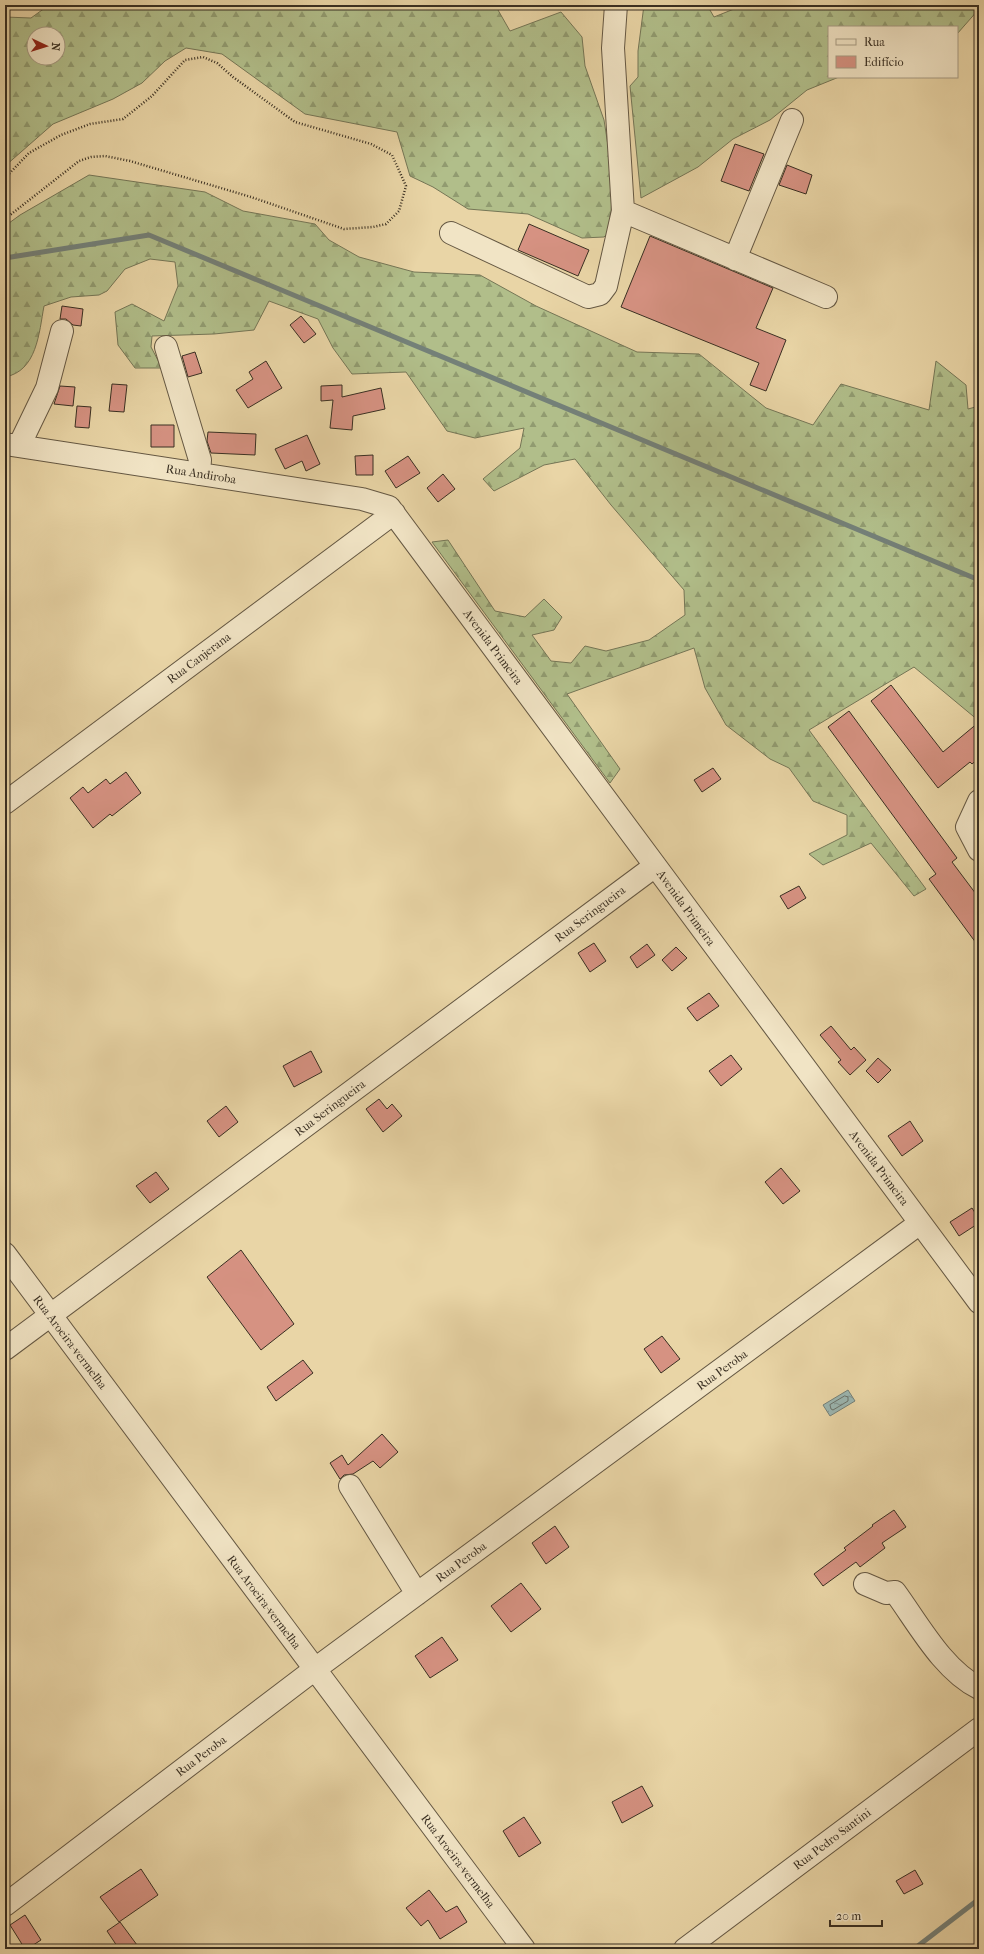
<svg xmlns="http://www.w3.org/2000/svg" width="984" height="1954" font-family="'IM FELL French Canon',serif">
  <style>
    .forest { fill: url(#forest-firs); stroke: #757656; fill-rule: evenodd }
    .water { fill: url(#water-ripples); stroke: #748078 }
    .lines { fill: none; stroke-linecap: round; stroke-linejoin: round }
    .shore { stroke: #6a726a; stroke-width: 1 }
    .stream { stroke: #748078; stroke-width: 5 }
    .building { fill: #d69282; stroke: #392f22 }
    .minor-casing { stroke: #655843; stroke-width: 24 }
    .path { stroke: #392f22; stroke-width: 2.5; stroke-dasharray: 1 2; stroke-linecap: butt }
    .minor { stroke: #f1e4c5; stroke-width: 22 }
    .labels { text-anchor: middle; stroke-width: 3; stroke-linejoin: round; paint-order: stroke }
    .street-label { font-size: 12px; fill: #392f22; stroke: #f1e4c5 }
  </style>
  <defs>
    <pattern id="forest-firs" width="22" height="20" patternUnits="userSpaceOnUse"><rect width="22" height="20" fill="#b1be8a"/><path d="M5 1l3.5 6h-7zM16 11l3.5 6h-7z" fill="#919b70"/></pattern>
    <pattern id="water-ripples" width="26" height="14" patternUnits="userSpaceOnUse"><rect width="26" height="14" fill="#9bb6b1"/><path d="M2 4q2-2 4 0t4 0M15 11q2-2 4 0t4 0" fill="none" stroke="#7f9490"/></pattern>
  </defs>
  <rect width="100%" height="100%" fill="#e9d5a6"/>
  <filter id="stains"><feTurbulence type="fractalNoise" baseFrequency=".005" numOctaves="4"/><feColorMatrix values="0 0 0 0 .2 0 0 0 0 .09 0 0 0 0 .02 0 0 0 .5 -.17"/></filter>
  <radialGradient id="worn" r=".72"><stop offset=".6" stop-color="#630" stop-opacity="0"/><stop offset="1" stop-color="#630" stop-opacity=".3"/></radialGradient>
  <path class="forest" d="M49,5H498V10L510,31L561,12L582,37L585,66L604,120L613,178L610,231L604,237L582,238L528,214L468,209L433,187L410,176L397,132L305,114L222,54L186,48L165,61L142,83L113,99L53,124L5,166V17L31,18ZM34,34H58V58H34Z
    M644,5H707L714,17L744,5H979V9L957,34V27H829V77H839L807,90L770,120L733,139L698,167L641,198L630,86L638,77V51Z
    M89,175L205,192L243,211L315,224L329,240L359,257L414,272L480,275L536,306L637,352L699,354L766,408L813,425L841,384L929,410L936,361L966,385L968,409L979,406V721L914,667L809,730L926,889L914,896L871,843L823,865L809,854L847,835V815L813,801L789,768L770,759L726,725L705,688L694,648L567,694L620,769L610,783L432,542L448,540L495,611L525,617L544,599L562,617L554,630L532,635L551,661L571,663L585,646L606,651L649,640L685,615L684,590L611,505L575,459L544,465L494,491L483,479L520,448L524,428L475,438L447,431L406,372L352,374L333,348L318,319L269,301L254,330L214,334L152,336L151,347L162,368H135L118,345L115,312L132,304L164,321L178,286L175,262L150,259L125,269L107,291L99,295L71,297L44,306C39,333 37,371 5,377V226L20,215Z"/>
  <path class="water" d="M848,1390L855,1401L830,1416L823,1405Z"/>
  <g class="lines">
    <path class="shore" d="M845,1396L848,1397V1401L833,1410L831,1409L830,1405Z"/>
    <path class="stream" d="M5,258L149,235L979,580
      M914,1949L979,1899"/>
  </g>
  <path class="building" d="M735,144L764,154L749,191L721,181Z
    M787,165L812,175L806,194L779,185Z
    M529,224L589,250L578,276L518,250Z
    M650,236L773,288L756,328L786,340L766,391L750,385L759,363L621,307Z
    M62,306L83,309L81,326L73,325L66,319H60Z
    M301,316L316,334L304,343L290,325Z
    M195,352L202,373L188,377L182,356Z
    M266,361L282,388L248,408L236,390L253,379L249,372Z
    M112,384L127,385L124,412L109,411Z
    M342,385V397L381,388L385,409L353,416L352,430L330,428L333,400L321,401V386Z
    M60,386L75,387L73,406L54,404Z
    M77,406L91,407L89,428L75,427Z
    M151,425H174V447H151Z
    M208,432L256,434L255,455L211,453L207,441Z
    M307,435L320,464L306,471L302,461L285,469L275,449Z
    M373,455V475H356L355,456Z
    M408,456L420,473L396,488L385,471Z
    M443,474L455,489L438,502L427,488Z
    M891,685L943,752L979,722V758L972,764L970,762L938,788L871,701Z
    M849,711L957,858L952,862L979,898V947L929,879L936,874L828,727Z
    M713,768L721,779L702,792L694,780Z
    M126,772L141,793L112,816L110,814L93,828L70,798L83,787L88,793L106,779L110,784Z
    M799,886L806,898L788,909L780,896Z
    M594,943L606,961L590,972L578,953Z
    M647,944L655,955L637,968L630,957Z
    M676,947L687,958L672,971L662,960Z
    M709,993L719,1006L697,1021L687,1008Z
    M831,1026L851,1050L854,1047L866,1060L850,1075L838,1062L841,1060L820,1035Z
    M311,1051L322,1072L294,1087L283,1066Z
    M731,1055L742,1069L721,1086L709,1071Z
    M878,1058L891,1070L878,1083L866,1071Z
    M379,1099L387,1109L392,1104L402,1116L383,1132L366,1109Z
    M226,1106L238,1122L219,1137L207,1121Z
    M910,1121L923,1141L902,1156L888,1136Z
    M781,1168L800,1191L783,1204L765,1182Z
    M156,1172L169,1189L150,1203L136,1186Z
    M972,1208L979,1219V1223L959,1236L950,1222Z
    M241,1250L294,1324L261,1350L207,1277Z
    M662,1336L680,1359L661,1373L644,1349Z
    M303,1360L313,1373L276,1401L267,1387Z
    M382,1434L398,1452L380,1468L373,1461L353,1474L344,1475L340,1479L330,1463L342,1455L348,1465Z
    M894,1510L906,1527L882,1543L885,1548L860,1567L856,1562L823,1586L814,1574L846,1550L844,1548L873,1526L872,1525Z
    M555,1526L569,1547L546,1564L532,1543Z
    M521,1583L541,1609L511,1632L491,1606Z
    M442,1637L458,1660L430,1678L415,1656Z
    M642,1786L653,1806L622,1823L612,1802Z
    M524,1817L541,1843L519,1857L503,1831Z
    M141,1869L158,1895L119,1922L100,1897Z
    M915,1870L923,1884L904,1894L896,1881Z
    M429,1890L446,1912L457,1906L467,1922L440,1939L428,1920L421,1926L406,1908Z
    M25,1915L41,1940L27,1949H25L10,1925Z
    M120,1922L140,1949H119L107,1931Z"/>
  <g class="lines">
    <g class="minor-casing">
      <path id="minor" d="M623,211L826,297
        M451,233L588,297L600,294L606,286L623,211L613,48L616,5
        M735,259L792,120
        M166,347L200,460L199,474
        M5,444L362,499L389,507L979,1302
        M19,446L47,388L62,331
        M979,801L967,827L979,850
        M5,803L394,513
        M5,1254L524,1949
        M5,1349L655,866
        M350,1486L417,1594
        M865,1584L886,1593L895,1592C919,1625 943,1670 979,1688
        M5,1905L315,1669L920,1223
        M685,1949L979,1729"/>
    </g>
    <path class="path" d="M5,178L29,153L61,135L90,124L123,119L152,96L185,60L203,57L217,63L233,77L295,122L371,144L392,155L406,186L399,211L386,224L373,227L344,229L251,197L130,161L105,156L91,157L79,161L5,219"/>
    <use href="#minor" class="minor"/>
  </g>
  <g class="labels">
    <g class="street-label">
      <text transform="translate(201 474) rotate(9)" y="4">Rua Andiroba</text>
      <text transform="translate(493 647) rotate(53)" y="4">Avenida Primeira</text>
      <text transform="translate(199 658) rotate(-37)" y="4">Rua Canjerana</text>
      <text transform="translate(686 908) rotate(54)" y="4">Avenida Primeira</text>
      <text transform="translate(590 914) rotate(-37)" y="4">Rua Seringueira</text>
      <text transform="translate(330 1108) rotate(-37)" y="4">Rua Seringueira</text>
      <text transform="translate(879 1168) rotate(53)" y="4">Avenida Primeira</text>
      <text transform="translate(70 1342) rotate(53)" y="4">Rua Aroeira-vermelha</text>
      <text transform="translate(722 1370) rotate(-36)" y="4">Rua Peroba</text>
      <text transform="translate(461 1562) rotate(-36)" y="4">Rua Peroba</text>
      <text transform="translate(264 1602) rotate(53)" y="4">Rua Aroeira-vermelha</text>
      <text transform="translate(201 1756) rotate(-37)" y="4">Rua Peroba</text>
      <text transform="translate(832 1839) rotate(-37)" y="4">Rua Pedro Santini</text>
      <text transform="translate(458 1861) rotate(53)" y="4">Rua Aroeira-vermelha</text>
    </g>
  </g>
  <rect width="984" height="1954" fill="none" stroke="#e9d5a6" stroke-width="20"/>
  <rect x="6" y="6" width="972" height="1942" fill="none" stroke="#392f22" stroke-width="2"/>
  <rect x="10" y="10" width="964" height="1934" fill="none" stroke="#392f22"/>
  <rect x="828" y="26" width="130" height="52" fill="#f1e4c5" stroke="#a79c84"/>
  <rect x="836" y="39" width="20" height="6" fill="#f1e4c5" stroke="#a79c84"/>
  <text x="864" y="46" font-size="12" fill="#392f22">Rua</text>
  <rect x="836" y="56" width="20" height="12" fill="#d69282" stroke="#a79c84"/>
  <text x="864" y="66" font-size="12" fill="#392f22">Edifício</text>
  <g transform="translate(46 46) rotate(94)"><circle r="19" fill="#f1e4c5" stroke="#a79c84"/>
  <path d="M0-3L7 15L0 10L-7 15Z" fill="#8f2418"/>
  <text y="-6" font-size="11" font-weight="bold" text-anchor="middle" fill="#392f22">N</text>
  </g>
  <path d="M830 1920v6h52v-6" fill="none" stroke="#392f22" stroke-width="2"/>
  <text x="836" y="1920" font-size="12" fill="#392f22" stroke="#f1e4c5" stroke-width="3" paint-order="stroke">20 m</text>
  <rect width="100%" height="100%" filter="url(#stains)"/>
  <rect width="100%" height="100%" fill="url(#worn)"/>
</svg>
